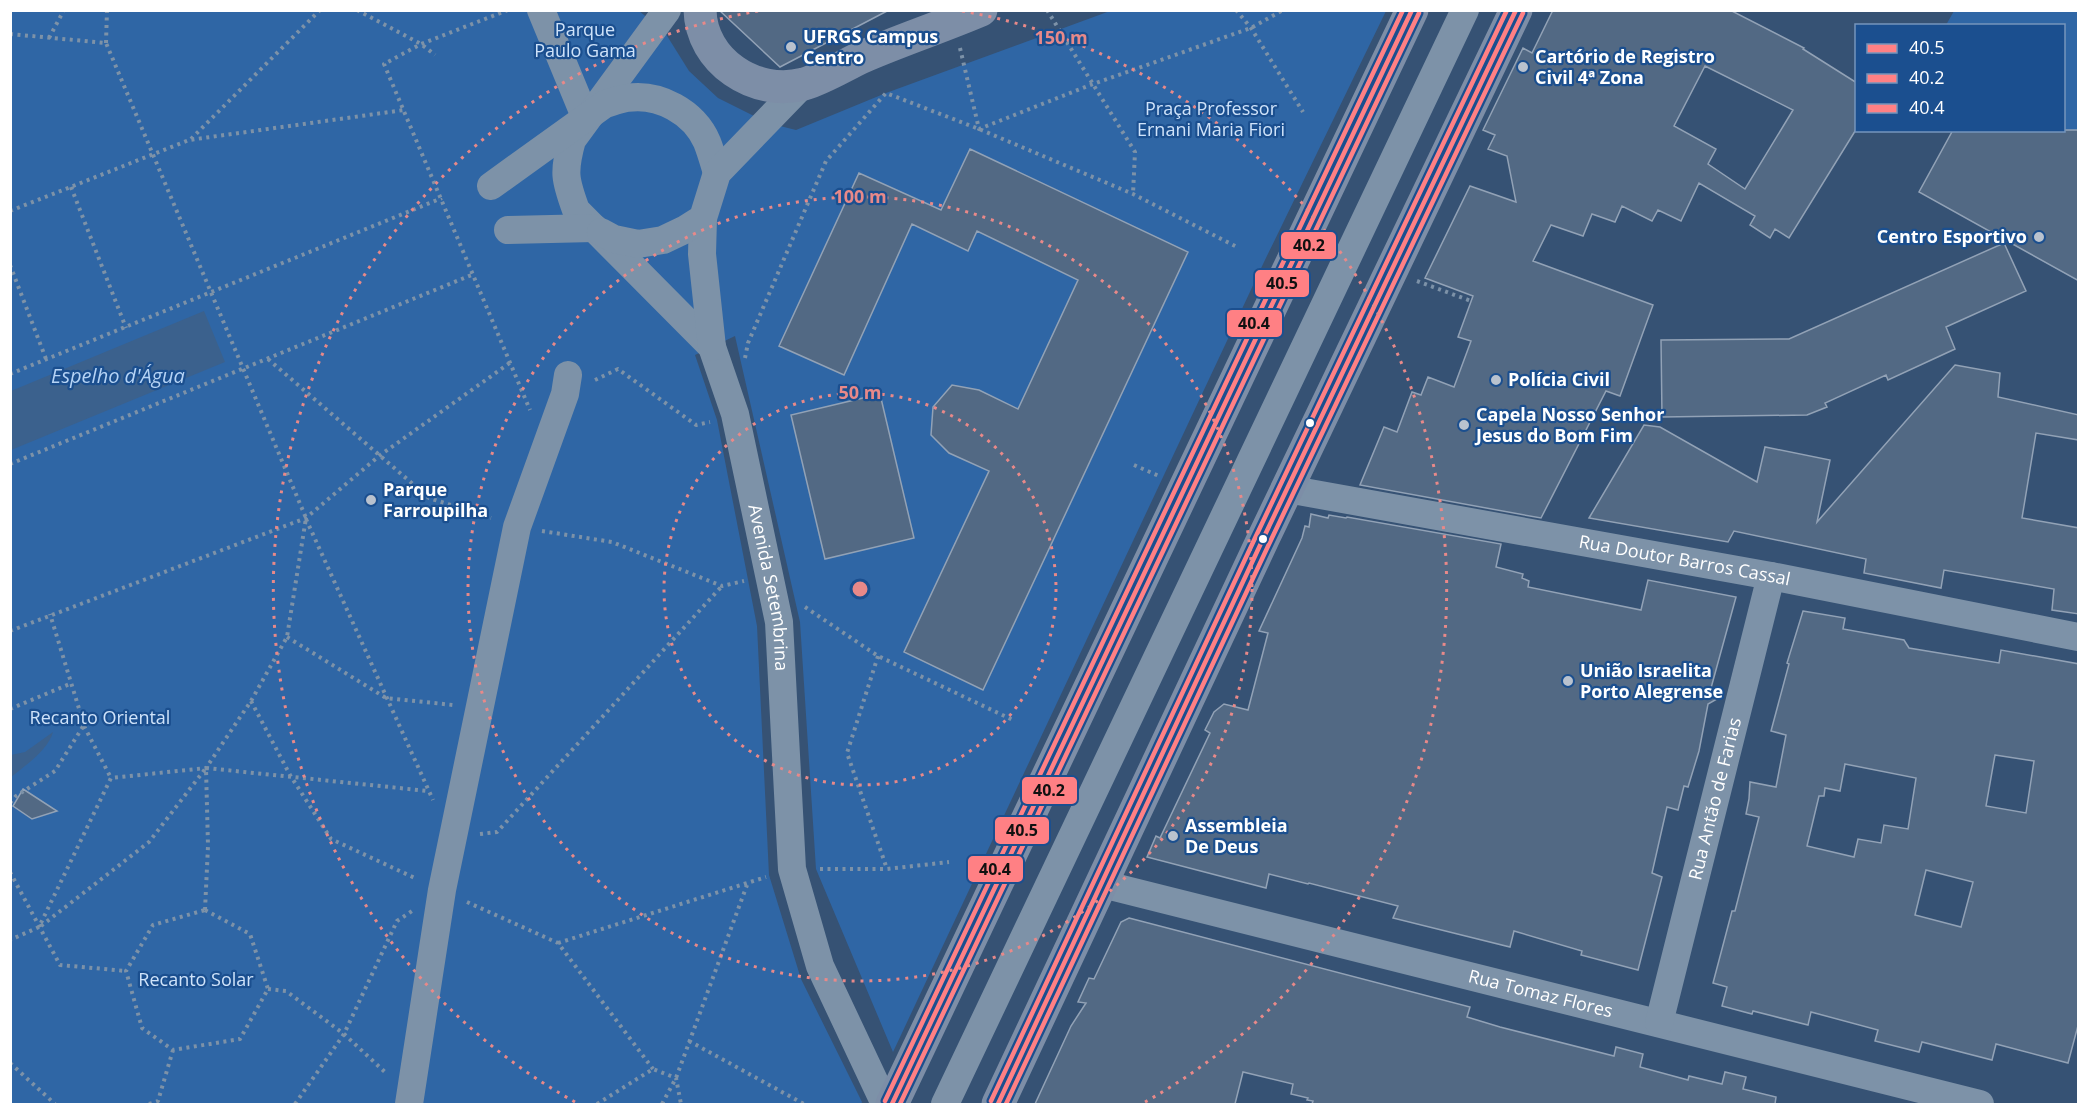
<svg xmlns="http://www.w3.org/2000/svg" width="2089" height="1115" font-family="'Open Sans',sans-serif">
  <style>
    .green { fill: #2f66a5 }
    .water { fill: #3b618d }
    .building { fill: #526984; stroke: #92a2b6; stroke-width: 1.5; fill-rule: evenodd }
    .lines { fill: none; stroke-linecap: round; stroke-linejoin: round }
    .path { stroke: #7d92a8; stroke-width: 4; stroke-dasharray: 3 4.5; stroke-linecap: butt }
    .minor { stroke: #7d92a8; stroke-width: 28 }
    .major { stroke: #7d8ea7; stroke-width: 33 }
    .bus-1-casing { stroke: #1b4f8f; stroke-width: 9 }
    .bus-2-casing { stroke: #1b4f8f; stroke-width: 9 }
    .bus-3-casing { stroke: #1b4f8f; stroke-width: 9 }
    .bus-1 { stroke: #ff8084; stroke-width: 4.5 }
    .bus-2 { stroke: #ff8084; stroke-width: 4.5 }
    .bus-3 { stroke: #ff8084; stroke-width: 4.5 }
    .ring { fill: none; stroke: #e88989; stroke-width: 3; stroke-dasharray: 3 6 }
    .poi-dot { fill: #b9c2ce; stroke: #1b4f8f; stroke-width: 2 }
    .bus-dot { fill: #fff; stroke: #1b4f8f; stroke-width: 2 }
    .labels { text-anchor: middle; stroke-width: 4.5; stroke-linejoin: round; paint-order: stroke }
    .park-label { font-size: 18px; fill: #cfe3fa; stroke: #1b4f8f }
    .poi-label { font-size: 18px; font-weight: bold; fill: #fff; stroke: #1b4f8f; text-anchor: start }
    .street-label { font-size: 18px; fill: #fff; stroke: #1b4f8f }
    .water-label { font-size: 20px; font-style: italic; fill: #b5d3f5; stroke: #1b4f8f }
    .centre { fill: #e88989; stroke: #1b4f8f; stroke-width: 3 }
    .ring-label { font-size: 18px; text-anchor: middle; font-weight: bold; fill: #e88989; stroke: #1b4f8f; stroke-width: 4.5; stroke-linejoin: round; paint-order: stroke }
    .line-badge { stroke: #1b4f8f; stroke-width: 2 }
    .pale-badge-label { font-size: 16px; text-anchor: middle; font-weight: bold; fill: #111 }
  </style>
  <rect width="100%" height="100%" fill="#365274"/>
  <path class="green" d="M10,11H639L664,31L689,71L718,98L768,123L796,130L886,93L1110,11H1386L1264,262L893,1052L816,869L800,622L735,336L695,355L717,420L757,626L769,875L801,979L862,1102L861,1104H11Z
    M1954,11H2078V281L1919,192L1953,131L2064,130V26L1946,25Z"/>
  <path class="water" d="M204,311L225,362L11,450V391Z
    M53,732C48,750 25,766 11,777V755L25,752Z"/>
  <path class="building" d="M719,10H889L780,67Z
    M1553,10H1730L1804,48L1803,49L1857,83V128L1789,238L1775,229L1770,238L1750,225L1755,216L1699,183L1681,221L1658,210L1652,221L1622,206L1615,222L1592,214L1583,236L1551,225L1533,261L1653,305L1620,396L1606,391L1541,518L1360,485L1384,427L1397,432L1412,392L1421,395L1428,377L1454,387L1471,341L1458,337L1473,296L1425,278L1470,186L1516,202L1507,156L1488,149L1495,135L1483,130L1523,48L1532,53ZM1705,66L1793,110L1745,189L1708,164L1716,149L1674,126Z
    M1953,130H2079V281L1919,192Z
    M970,149L1188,252L983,690L904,652L989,471L949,453L931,435L933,407L952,385L979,390L1018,409L1078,280L977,231L968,251L912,224L844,375L779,346L859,173L941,210Z
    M2004,243L2026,291L1946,327L1955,349L1888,380L1886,375L1825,403L1827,407L1807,415L1662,417L1661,340L1789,339Z
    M1955,365L2000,373L1998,397L2079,415V440L2036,433L2022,518L2079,528V614L2052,610L2054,589L1944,570L1941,588L1864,573L1866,559L1734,531L1728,542L1589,518L1644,425L1660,427L1757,482L1765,447L1830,460L1817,522Z
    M880,394L914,538L825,559L791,415Z
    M1311,514L1328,518L1329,515L1346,518L1347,517L1501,544L1496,567L1523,574L1522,578L1529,581L1528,587L1641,610L1648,580L1736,597L1711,688L1717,699L1708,704L1699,751L1688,787L1684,786L1678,810L1667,807L1652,873L1662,877L1638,970L1581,955L1582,951L1514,931L1510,947L1393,918L1398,906L1309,883L1308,884L1269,874L1266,888L1147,857L1156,836L1160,838L1210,733L1205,730L1214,712L1224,704L1248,710L1268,633L1259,631L1302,538L1305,526L1309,527Z
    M1803,611L1845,618L1843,629L1904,640L1909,648L1999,663L2001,650L2079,664V1022L2068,1063L1996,1044L1992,1060L1922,1042L1919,1052L1875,1041L1878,1030L1811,1012L1808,1025L1753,1011L1752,1014L1722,1006L1727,987L1713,983L1732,911H1735L1759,817L1746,814L1749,799L1750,782L1776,787L1786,735L1771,731L1789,664L1787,663ZM1995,755L2034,761L2026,813L1986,806ZM1845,764L1916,778L1908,829L1884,825L1881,843L1858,839L1854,857L1807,846L1819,796H1824L1825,788L1840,791ZM1926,870L1973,882L1961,927L1915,915Z
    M23,789L57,811L32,819L13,806Z
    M1129,918L1470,1007L1467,1017L1500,1027L1614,1056L1616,1047L1643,1054L1640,1067L1688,1080L1689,1076L1722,1084L1725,1072L1746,1077L1743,1089L1776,1097L1775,1104H1312L1313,1101L1307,1100L1308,1098L1291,1094L1293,1084L1243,1072L1235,1104H1035L1071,1026L1086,1003L1078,1002L1089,978L1094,979L1121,922Z"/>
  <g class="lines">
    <path class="path" d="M357,10L421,44L435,55
      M508,10L421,44L384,64L530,410
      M1047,10L1135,152L1133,194
      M1236,10L1251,28L1303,112
      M10,34L106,43L306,518L287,637L251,701L206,768L111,778L39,927L10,940
      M49,38L64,10
      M106,43L107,10
      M960,48L979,129L1093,84L1251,28L1283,10
      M191,139L320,10
      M71,187L126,328
      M10,211L189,140L404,110
      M10,265L46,359
      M1417,281L1471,301
      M745,358L748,343L826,161L886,93L979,129L1133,194L1239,248
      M268,359L429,498L491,518
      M10,374L442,198
      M595,380L618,369L696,425L710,422
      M10,464L474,274
      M1134,465L1159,476
      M306,519L433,800
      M542,531L612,542L722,586L744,581
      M805,607L878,656L1015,721
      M10,631L306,518L379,456L511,362
      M287,637L386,698L453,705
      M878,656L847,753L887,869
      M251,701L290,775L331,839L417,879
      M10,709L72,683
      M84,726L111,778
      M206,768L428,791
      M10,803L16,796L55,771L84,725L50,614
      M480,834L497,832L722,586
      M820,869H887L949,862
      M10,872L60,965L126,971
      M467,902L558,943L653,1069
      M205,910L250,934L268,989L240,1039L173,1050L142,1028L126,971L153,925Z
      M205,910L208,846L206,768
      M41,926L149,842L206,768
      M558,943L766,877
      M268,989L286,991L344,1034L387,1074
      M689,1041L804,1104
      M10,1063L55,1104
      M149,1104L158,1101L173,1050
      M295,1104L344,1034L397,921L412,911
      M597,1104L653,1069L676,1078L681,1104
      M662,1104L676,1078L747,885"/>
    <g class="minor">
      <path d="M541,10L586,119"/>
      <path id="s1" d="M667,10L572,140C563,172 565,180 576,210L712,347L735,414L779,622L792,869L820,966L885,1104"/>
      <path d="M491,186L605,104C612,102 620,99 627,98C659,93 694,112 707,142C711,152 714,163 717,173"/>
      <path d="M703,218L702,254L712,347"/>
      <path d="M508,230L594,228"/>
      <path d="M601,232L614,239L638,244L663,240L684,230L703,218L717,173L803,84"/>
      <path id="s2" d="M1287,489L1771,576L2078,637"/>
      <path id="s3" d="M1102,884L1980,1104"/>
      <path id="s4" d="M1659,1023L1771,576"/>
      <path d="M409,1104L442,890L517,527L565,394L568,375"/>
      <path d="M945,1104L1465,10"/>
    </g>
    <path class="major" d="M700,10C701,61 755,97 804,84C824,78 843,66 862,57C901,40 941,27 981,10
      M892,1104L1412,10
      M998,1104L1263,539L1516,10"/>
    <g class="bus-1-casing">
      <path id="bus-1" d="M892,1104L1412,10
        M998,1104L1263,539L1516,10"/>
    </g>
    <g class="bus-2-casing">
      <path id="bus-2" d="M900,1104L1419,13
        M1006,1104L1270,542L1523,13"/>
    </g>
    <g class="bus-3-casing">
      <path id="bus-3" d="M885,1101L1403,10
        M991,1101L1256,536L1507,10"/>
    </g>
    <use href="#bus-1" class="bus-1"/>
    <use href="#bus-2" class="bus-2"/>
    <use href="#bus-3" class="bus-3"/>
  </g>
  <g class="ring">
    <circle cx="860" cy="589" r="196"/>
    <circle cx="860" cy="589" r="392"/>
    <path d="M575 1102A587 587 0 0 1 758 11M962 11A587 587 0 0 1 1145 1102"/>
  </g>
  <g class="poi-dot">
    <circle cx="791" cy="47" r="6"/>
    <circle cx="1523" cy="67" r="6"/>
    <circle cx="2039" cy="237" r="6"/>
    <circle cx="1496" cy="380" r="6"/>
    <circle cx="1464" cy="425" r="6"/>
    <circle cx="371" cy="500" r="6"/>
    <circle cx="1568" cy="681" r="6"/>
    <circle cx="1173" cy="836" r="6"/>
  </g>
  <g class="bus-dot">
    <circle cx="1310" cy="423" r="5"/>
    <circle cx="1263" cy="539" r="5"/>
  </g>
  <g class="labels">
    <g class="park-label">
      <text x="585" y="36">Parque<tspan x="585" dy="21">Paulo Gama</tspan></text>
      <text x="1211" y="115">Praça Professor<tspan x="1211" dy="21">Ernani Maria Fiori</tspan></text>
      <text x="100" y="724">Recanto Oriental</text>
      <text x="196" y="986">Recanto Solar</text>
    </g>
    <g class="poi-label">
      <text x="803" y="43">UFRGS Campus<tspan x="803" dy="21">Centro</tspan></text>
      <text x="1535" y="63">Cartório de Registro<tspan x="1535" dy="21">Civil 4ª Zona</tspan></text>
      <text x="2027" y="243" text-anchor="end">Centro Esportivo</text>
      <text x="1508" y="386">Polícia Civil</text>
      <text x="1476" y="421">Capela Nosso Senhor<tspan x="1476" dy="21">Jesus do Bom Fim</tspan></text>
      <text x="383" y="496">Parque<tspan x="383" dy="21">Farroupilha</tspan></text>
      <text x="1580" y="677">União Israelita<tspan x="1580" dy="21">Porto Alegrense</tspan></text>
      <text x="1185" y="832">Assembleia<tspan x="1185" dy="21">De Deus</tspan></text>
    </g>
    <g class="street-label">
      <text dy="6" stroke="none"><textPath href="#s2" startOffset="404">Rua Doutor Barros Cassal</textPath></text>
      <text dy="6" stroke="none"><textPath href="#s1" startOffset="674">Avenida Setembrina</textPath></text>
      <text dy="6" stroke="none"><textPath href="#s4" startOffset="231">Rua Antão de Farias</textPath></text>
      <text dy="6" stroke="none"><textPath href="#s3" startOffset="452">Rua Tomaz Flores</textPath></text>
    </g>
    <g class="water-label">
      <text x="118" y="383">Espelho d'Água</text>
    </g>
  </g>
  <circle cx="860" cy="589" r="9" class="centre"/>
  <g class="ring-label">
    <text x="1061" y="44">150 m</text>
    <text x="860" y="203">100 m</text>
    <text x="860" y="399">50 m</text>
  </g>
  <g class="line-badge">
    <rect x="1280" y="231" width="57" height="29" rx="6" fill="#ff8084"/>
    <rect x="1254" y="269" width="56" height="29" rx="6" fill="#ff8084"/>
    <rect x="1226" y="309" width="57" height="29" rx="6" fill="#ff8084"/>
    <rect x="1021" y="776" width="57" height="29" rx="6" fill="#ff8084"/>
    <rect x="994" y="816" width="56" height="29" rx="6" fill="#ff8084"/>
    <rect x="967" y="855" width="57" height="28" rx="6" fill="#ff8084"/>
  </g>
  <g class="pale-badge-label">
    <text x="1309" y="251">40.2</text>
    <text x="1282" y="289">40.5</text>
    <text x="1254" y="329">40.4</text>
    <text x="1049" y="796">40.2</text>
    <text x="1022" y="836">40.5</text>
    <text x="995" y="875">40.4</text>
  </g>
  <rect width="2089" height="1115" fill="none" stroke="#ffffff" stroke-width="24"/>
  <rect x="1855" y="24" width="210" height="108" fill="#1b4f8f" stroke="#7695bc" stroke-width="1.5"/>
  <rect x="1867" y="44" width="30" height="9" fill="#ff8084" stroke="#7695bc" stroke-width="1.5"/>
  <text x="1909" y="54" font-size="18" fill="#ffffff">40.5</text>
  <rect x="1867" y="74" width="30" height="9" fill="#ff8084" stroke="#7695bc" stroke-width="1.5"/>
  <text x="1909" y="84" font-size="18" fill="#ffffff">40.2</text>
  <rect x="1867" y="104" width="30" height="9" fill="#ff8084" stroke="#7695bc" stroke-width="1.5"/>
  <text x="1909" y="114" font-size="18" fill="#ffffff">40.4</text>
</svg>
